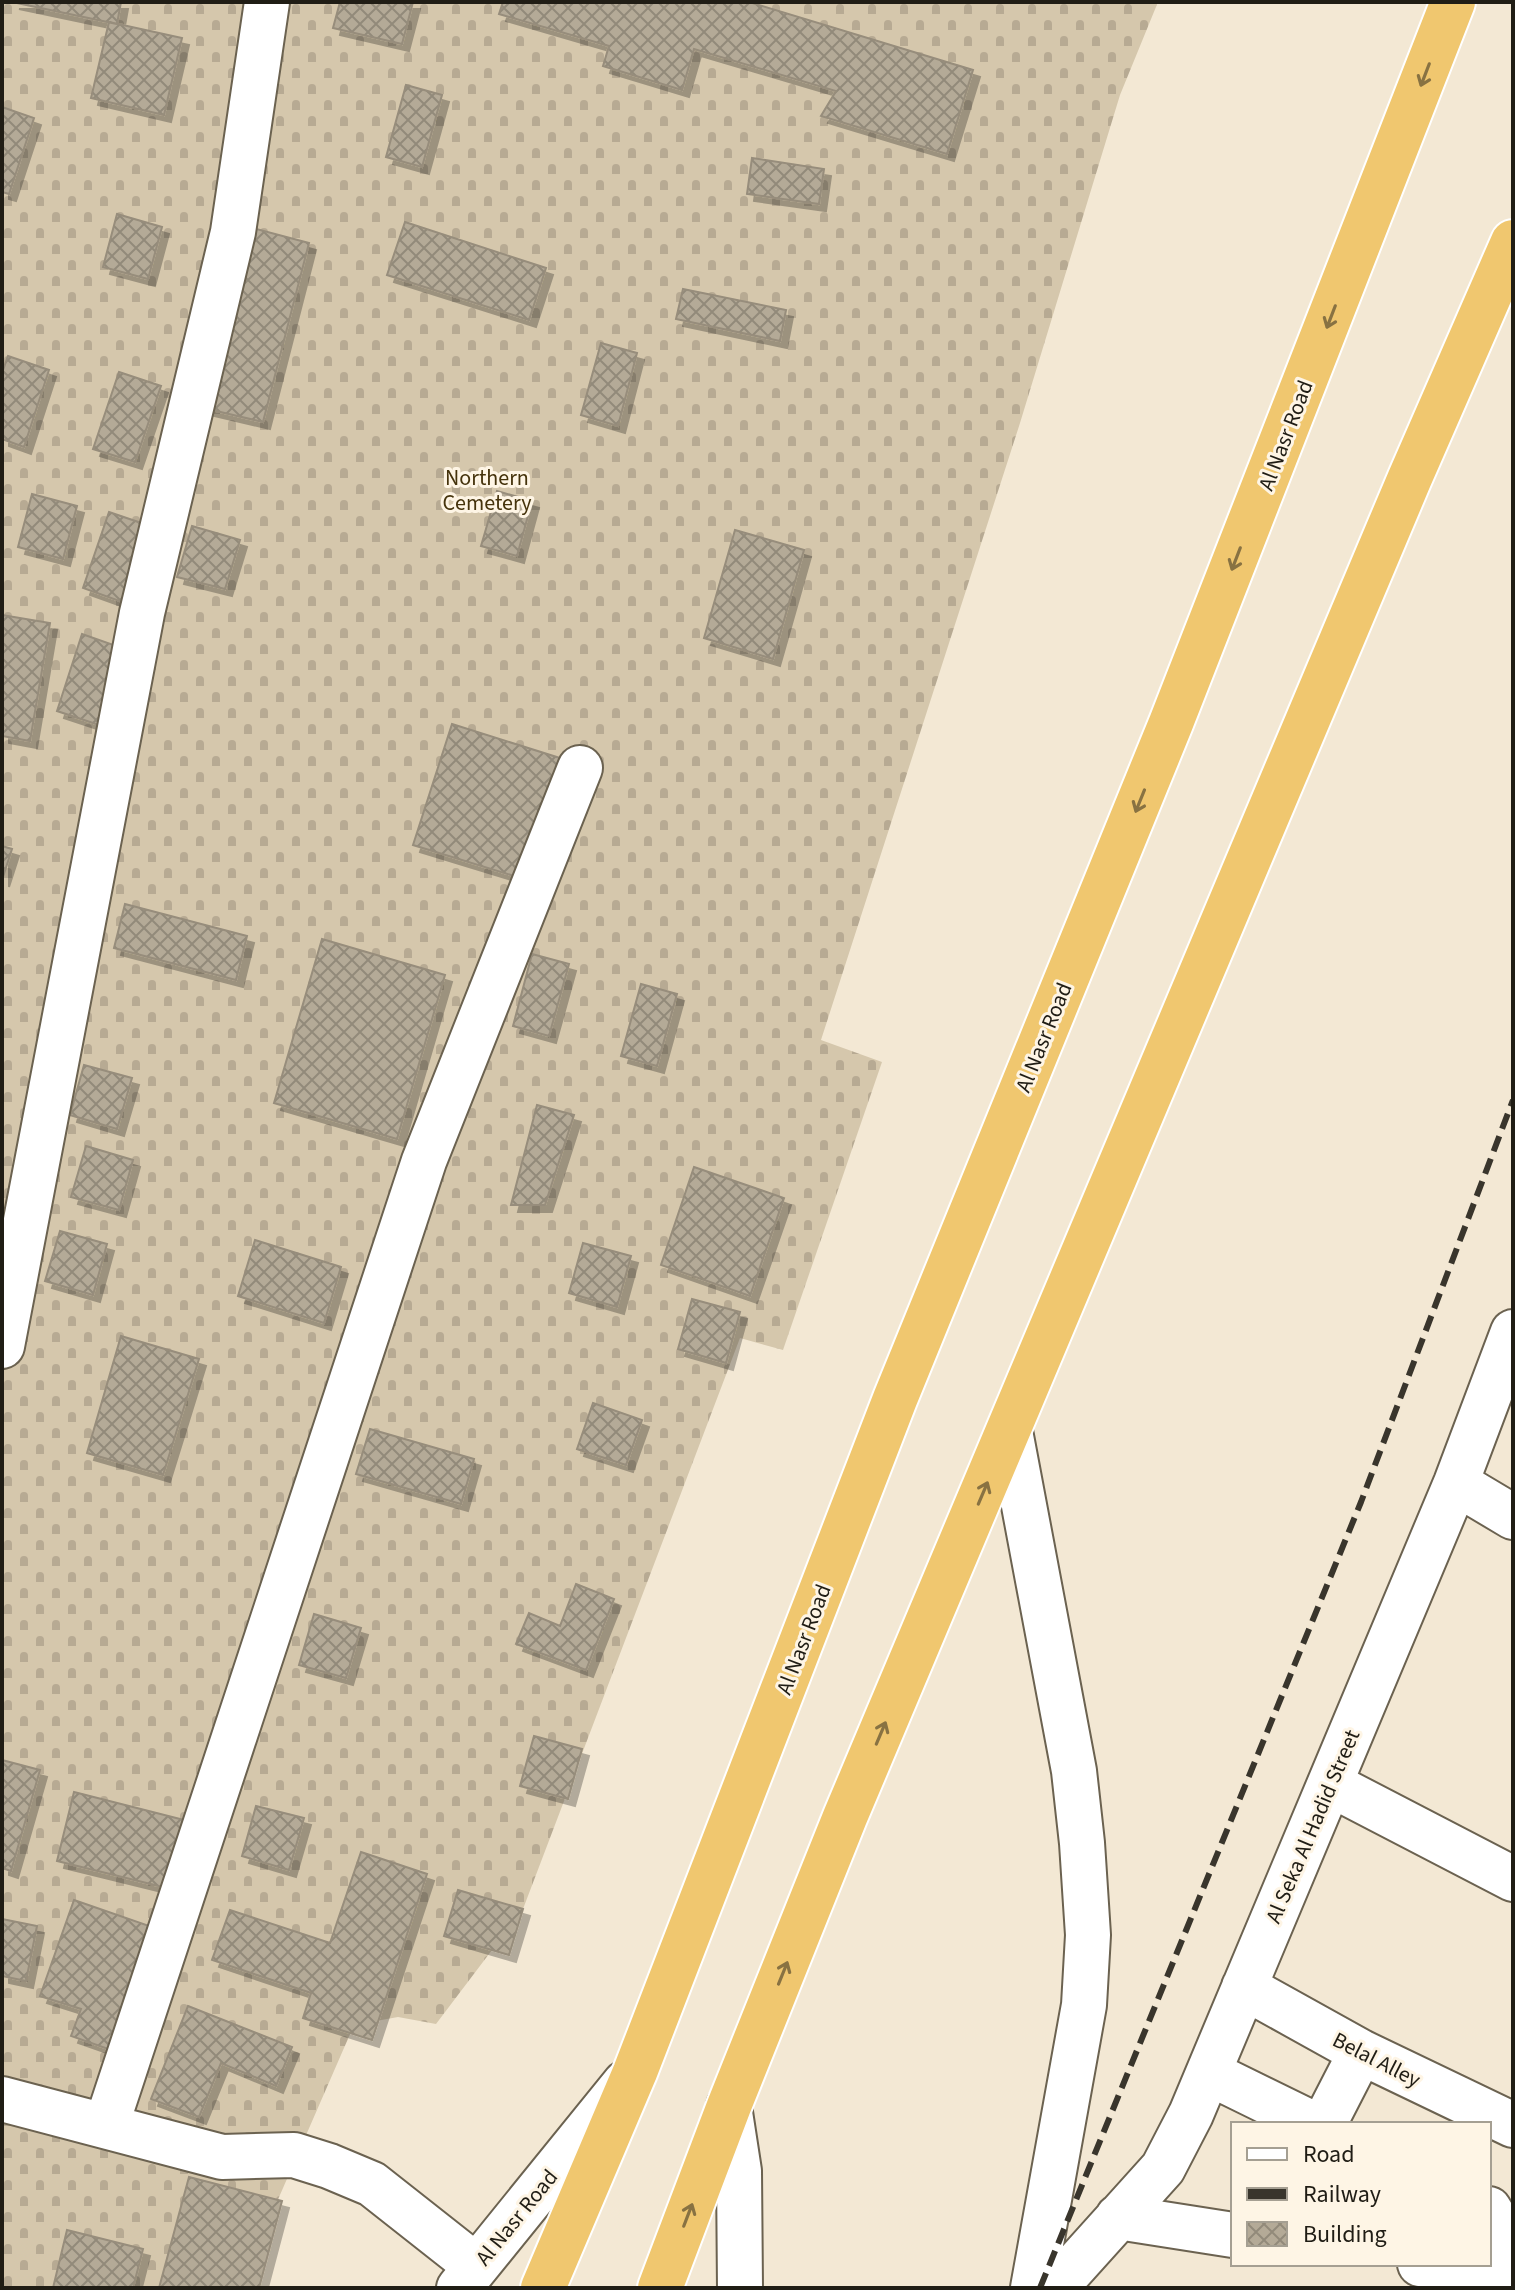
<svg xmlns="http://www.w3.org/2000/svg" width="1515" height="2290" font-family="'Source Sans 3',sans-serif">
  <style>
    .cemetery { fill: url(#cemetery-stones) }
    .building { fill: url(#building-cross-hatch); stroke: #978d7b; stroke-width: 2; filter: url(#shadow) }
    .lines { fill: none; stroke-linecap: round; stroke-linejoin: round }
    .minor-casing { stroke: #6b6250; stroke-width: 48 }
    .tertiary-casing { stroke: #6b6250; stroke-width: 48 }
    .trunk-casing { stroke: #fff; stroke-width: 48 }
    .minor { stroke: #fff; stroke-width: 44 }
    .tertiary { stroke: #fff; stroke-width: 44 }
    .trunk { stroke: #f0c76f; stroke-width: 44 }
    .rail { stroke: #39352c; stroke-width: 6; stroke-dasharray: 16 8; stroke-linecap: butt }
    .oneway { stroke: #887242 }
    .labels { text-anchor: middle; stroke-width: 6; stroke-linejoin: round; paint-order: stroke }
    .street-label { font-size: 22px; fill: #201d15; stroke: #fef5e5 }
    .park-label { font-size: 22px; fill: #45330c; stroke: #fef5e5 }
  </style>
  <defs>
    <pattern id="cemetery-stones" width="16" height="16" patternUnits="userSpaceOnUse" patternTransform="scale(2)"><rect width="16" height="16" fill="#d5c7ac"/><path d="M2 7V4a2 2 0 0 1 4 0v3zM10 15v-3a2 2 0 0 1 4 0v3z" fill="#b7aa93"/></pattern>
    <pattern id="building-cross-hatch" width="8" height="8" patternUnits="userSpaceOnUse" patternTransform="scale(2)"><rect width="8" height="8" fill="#b4aa97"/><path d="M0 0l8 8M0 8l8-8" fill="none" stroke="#928a7a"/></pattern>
    <filter id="shadow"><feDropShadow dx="7" dy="7" stdDeviation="0" flood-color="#0004"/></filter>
  </defs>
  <rect width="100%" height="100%" fill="#f3e8d4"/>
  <path class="cemetery" d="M2,2H1158L1120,95L1020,423L821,1040L882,1062L783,1350L740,1338L523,1909L436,2024L398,2017L354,2025L273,2211L249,2288H2Z"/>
  <path class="building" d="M12,2H121L117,24Z
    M340,2H413L402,44L333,28Z
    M503,2H749L973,70L947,154L821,116L836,91L694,49L682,90L603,66L609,46L499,14Z
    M109,22L182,38L164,115L91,98Z
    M406,85L442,95L422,167L386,157Z
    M2,107L34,118L9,194L2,192Z
    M752,158L824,169L819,204L747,194Z
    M117,214L162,227L148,279L103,267Z
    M405,222L546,268L529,320L387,275Z
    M245,226L309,243L263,422L199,407Z
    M683,289L786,310L780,341L676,319Z
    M601,343L637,353L618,426L581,415Z
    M8,356L49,370L24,447L2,439V373Z
    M119,372L161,386L135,462L93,449Z
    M497,491L532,501L517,556L481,546Z
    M32,494L77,506L63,559L18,547Z
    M109,512L150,526L125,603L83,588Z
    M192,526L240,540L225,589L177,577Z
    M735,530L804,550L773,659L704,638Z
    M2,615L50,623L30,741L2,736Z
    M82,634L125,649L99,725L57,711Z
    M452,724L563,759L524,879L413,845Z
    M2,846L12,849L2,880Z
    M125,904L247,936L236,980L114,948Z
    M322,939L445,975L397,1139L274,1103Z
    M532,954L569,964L549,1036L513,1026Z
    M641,984L677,994L657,1066L621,1056Z
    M84,1065L132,1078L117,1129L70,1115Z
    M537,1105L574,1115L545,1205H511Z
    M86,1146L133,1160L119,1210L71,1197Z
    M694,1167L784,1198L750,1296L661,1265Z
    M60,1231L107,1244L93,1295L45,1281Z
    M255,1240L341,1267L324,1323L238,1296Z
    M583,1243L631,1256L617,1307L569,1293Z
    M692,1299L740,1312L726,1363L678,1349Z
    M121,1336L199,1359L163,1475L87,1453Z
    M593,1403L642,1420L626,1465L577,1449Z
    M370,1429L474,1459L461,1504L356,1474Z
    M576,1584L614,1599L586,1670L516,1644L529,1613L560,1626Z
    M314,1614L361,1628L346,1678L299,1665Z
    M534,1736L582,1749L568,1799L520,1786Z
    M2,1760L40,1770L11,1871L2,1868Z
    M74,1792L188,1821L171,1889L57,1861Z
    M256,1806L304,1818L289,1870L242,1856Z
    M361,1852L427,1874L372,2040L303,2018L311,1993L212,1960L230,1910L330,1943Z
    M458,1890L523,1909L509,1955L444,1936Z
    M74,1900L158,1929L114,2051L71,2036L81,2009L40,1996Z
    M2,1919L37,1926L26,1981L2,1976Z
    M188,2006L292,2047L276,2086L221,2063L199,2117L151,2099Z
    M189,2177L282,2201L259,2288H159Z
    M67,2230L143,2249L133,2288H53Z"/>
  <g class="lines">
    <g class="minor-casing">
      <path id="minor" d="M2,1346L142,613L233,232L267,2
        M1010,1431L1074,1771L1082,1843L1088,1935L1084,2005L1033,2288
        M1456,1483L1513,1517
        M1330,1784L1513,1879
        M1244,1987L1361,2052L1513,2125
        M1209,2073L1313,2124
        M2,2099L222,2157L294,2155L329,2166L372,2184L476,2266
        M1324,2124L1361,2052
        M106,2126L424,1161L580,768
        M1489,2209L1498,2224L1513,2277
        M1118,2217L1233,2235
        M1420,2264L1513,2279
        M1055,2288L1163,2168L1191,2114L1456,1483L1513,1332"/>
    </g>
    <g class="tertiary-casing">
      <path id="tertiary" d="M729,2106L739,2171L740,2288
        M459,2288L625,2083"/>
    </g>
    <g class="trunk-casing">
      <path id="trunk" d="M543,2288L635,2072L895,1399L1171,723L1453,2
        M660,2288L729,2106L845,1817L1409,480L1513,242"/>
    </g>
    <use href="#minor" class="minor"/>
    <use href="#tertiary" class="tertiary"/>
    <use href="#trunk" class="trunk"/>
    <path class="rail" d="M1040,2288L1361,1502L1513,1100"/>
  </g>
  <defs><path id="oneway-shaft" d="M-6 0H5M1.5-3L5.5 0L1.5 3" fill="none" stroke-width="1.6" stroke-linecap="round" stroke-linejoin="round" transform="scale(2)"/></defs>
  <g class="oneway">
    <use href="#oneway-shaft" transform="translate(1425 75) rotate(111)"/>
    <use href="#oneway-shaft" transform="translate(1331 317) rotate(111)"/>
    <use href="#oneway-shaft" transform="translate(1236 559) rotate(111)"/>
    <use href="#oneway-shaft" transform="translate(1140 801) rotate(112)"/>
    <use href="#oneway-shaft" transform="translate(983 1493) rotate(-67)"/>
    <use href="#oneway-shaft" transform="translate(881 1733) rotate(-67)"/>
    <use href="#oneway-shaft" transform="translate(783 1973) rotate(-68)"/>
    <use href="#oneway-shaft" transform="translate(688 2215) rotate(-69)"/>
  </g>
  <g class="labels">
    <g class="street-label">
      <text transform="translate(1285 435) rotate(-69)" y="8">Al Nasr Road</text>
      <text transform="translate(1043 1037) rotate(-68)" y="8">Al Nasr Road</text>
      <text transform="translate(803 1639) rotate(-69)" y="8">Al Nasr Road</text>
      <text transform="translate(1312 1826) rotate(-67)" y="8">Al Seka Al Hadid Street</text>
      <text transform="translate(1377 2059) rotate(27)" y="8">Belal Alley</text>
      <text transform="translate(516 2217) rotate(-51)" y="8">Al Nasr Road</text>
    </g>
    <g class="park-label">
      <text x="487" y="485">Northern<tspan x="487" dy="25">Cemetery</tspan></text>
    </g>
  </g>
  <rect width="1515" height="2290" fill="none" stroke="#201d15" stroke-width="8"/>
  <rect x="1231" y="2122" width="260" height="144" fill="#fef5e5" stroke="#a59f92" stroke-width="2"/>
  <rect x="1247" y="2148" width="40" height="12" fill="#ffffff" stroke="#a59f92" stroke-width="2"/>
  <text x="1303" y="2162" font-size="24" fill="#201d15">Road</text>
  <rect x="1247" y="2188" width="40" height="12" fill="#39352c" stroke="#a59f92" stroke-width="2"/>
  <text x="1303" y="2202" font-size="24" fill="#201d15">Railway</text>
  <rect x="1247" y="2222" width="40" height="24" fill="url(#building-cross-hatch)" stroke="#a59f92" stroke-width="2"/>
  <text x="1303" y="2242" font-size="24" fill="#201d15">Building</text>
</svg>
